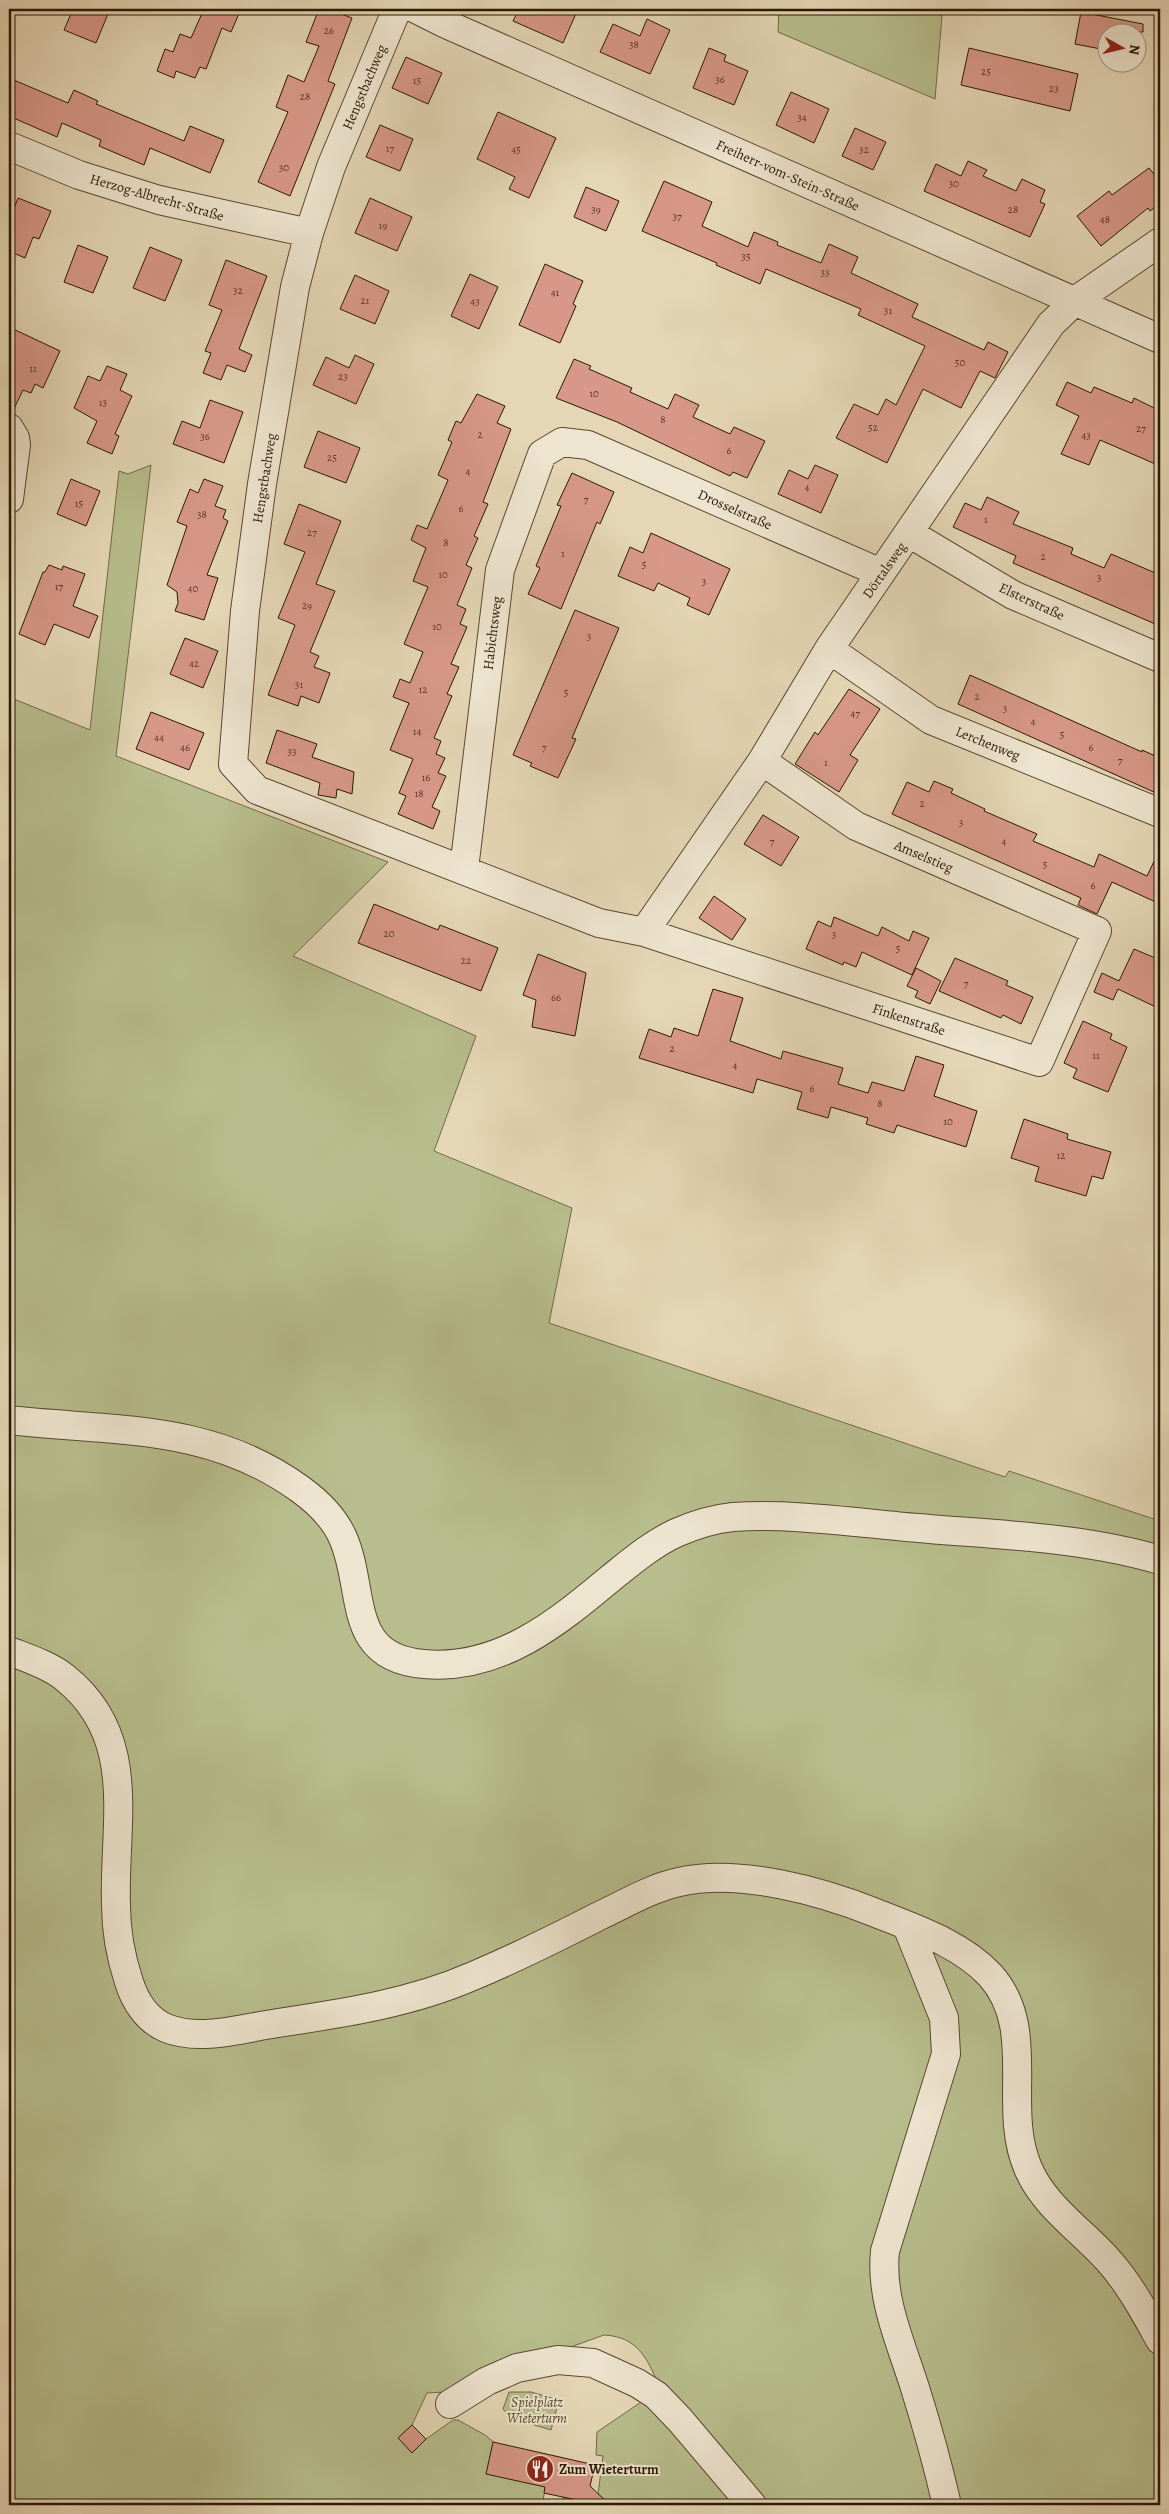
<svg xmlns="http://www.w3.org/2000/svg" width="1169" height="2514" font-family="Alegreya,serif">
  <style>
    .green { fill: #b7bd8c; stroke: #716a47 }
    .building { fill: #d89889; stroke: #2b1702 }
    .lines { fill: none; stroke-linecap: round; stroke-linejoin: round }
    .minor-casing { stroke: #5a472f; stroke-width: 30 }
    .minor { stroke: #eee5d0; stroke-width: 28 }
    .labels { text-anchor: middle; stroke-width: 4; stroke-linejoin: round; paint-order: stroke }
    .number-label { font-size: 11px; fill: #563724 }
    .street-label { font-size: 14px; fill: #2b1702; stroke: #eee5d0 }
    .park-label { font-size: 14px; font-style: italic; fill: #55492b; stroke: #eee5d0 }
    .poi-label { font-size: 14px; font-weight: bold; fill: #2b1702; stroke: #eee5d0; text-anchor: start }
  </style>
  <rect width="100%" height="100%" fill="#e5d7b6"/>
  <filter id="stains"><feTurbulence type="fractalNoise" baseFrequency=".004" numOctaves="4"/><feColorMatrix values="0 0 0 0 .2 0 0 0 0 .09 0 0 0 0 .02 0 0 0 .5 -.17"/></filter>
  <radialGradient id="worn" r=".72"><stop offset=".6" stop-color="#630" stop-opacity="0"/><stop offset="1" stop-color="#630" stop-opacity=".3"/></radialGradient>
  <path class="green" d="M779,9H930L942,16L935,99L778,32Z
    M151,465L116,756L388,862L293,956L476,1036L434,1151L572,1208L549,1323L1005,1477L1009,1471L1160,1521V2505H610L598,2494L603,2456L596,2455L597,2432L647,2398L662,2392C648,2362 641,2337 604,2335L446,2392L427,2393L412,2425L398,2438L412,2452L426,2439L453,2420H458L485,2435L546,2485L542,2505H9V697L90,730L119,471L128,474Z
    M509,2392H531L559,2400L551,2430L511,2418L503,2409Z
    M563,2497L587,2502L591,2505H561Z"/>
  <path class="building" d="M73,9H110L96,43L64,30Z
    M204,9H241L231,32L222,28L206,69L200,67L195,78L176,71L174,78L157,71L165,49L173,52L180,34L191,38Z
    M319,9H328L352,18L328,81L335,84L290,196L258,182L288,112L276,107L288,75L304,82L319,46L306,42Z
    M519,9H578L563,43L513,21Z
    M1081,12L1143,24V32H1106V50L1075,44Z
    M647,19L670,30L650,74L600,52L613,24L640,36Z
    M709,48L726,55L724,61L748,71L734,105L693,88Z
    M969,48L1078,74L1070,111L961,85Z
    M406,57L442,73L428,104L392,88Z
    M9,78L68,103L74,90L98,101L96,104L184,141L190,126L224,140L210,173L150,148L144,165L99,146L101,140L62,123L57,137L9,116Z
    M791,92L829,109L814,143L776,125Z
    M498,112L556,138L529,198L509,189L515,177L477,159Z
    M380,125L413,139L400,171L366,157Z
    M855,128L886,142L873,170L842,156Z
    M968,161L987,170L983,176L1016,191L1022,179L1045,190L1040,202L1045,204L1030,237L924,191L936,164L961,176Z
    M1149,168L1154,174L1160,169V203L1150,211L1148,208L1101,246L1077,216L1109,191L1112,195Z
    M664,181L712,202L702,226L748,247L754,232L778,242L777,245L821,263L829,244L858,257L851,273L918,304L912,317L984,350L988,342L1008,352L995,378L980,371L961,408L923,389L887,463L836,438L854,404L878,415L886,399L896,405L925,346L858,315L861,309L766,269L760,284L716,265L717,263L642,231Z
    M586,187L619,201L606,231L574,217Z
    M18,198L51,211L39,239L33,237L25,258L9,251V222Z
    M370,198L412,217L397,251L355,233Z
    M78,245L108,257L93,293L64,282Z
    M150,247L182,260L165,301L133,288Z
    M226,260L267,276L239,349L252,355L245,372L227,365L221,380L203,373L211,353L205,351L222,310L209,305Z
    M545,264L583,281L573,304L576,306L560,343L519,325Z
    M470,274L498,287L479,329L451,316Z
    M355,275L389,291L375,324L340,309Z
    M9,327L60,351L43,388L35,384L31,393L23,390L12,413L9,412Z
    M355,355L374,364L356,404L313,385L326,357L349,368Z
    M574,359L591,366L589,369L632,388L630,392L668,409L675,394L699,405L693,417L730,434L734,427L765,441L747,478L733,472L730,476L617,422L556,398Z
    M107,366L127,374L120,390L132,396L115,434L119,436L112,454L87,443L97,421L74,408L88,376L100,381Z
    M1067,382L1091,393L1094,387L1132,403L1134,398L1160,411V466L1100,440L1089,465L1061,454L1079,416L1056,405Z
    M477,394L505,406L497,423L511,429L483,502L488,504L474,536L478,538L466,565L472,568L457,605L466,609L460,624L467,627L451,664L459,667L447,694L452,696L434,738L441,741L436,754L445,758L438,773L446,776L432,807L440,811L433,829L398,814L406,796L399,793L413,759L390,750L409,703L393,697L400,679L410,683L423,652L404,644L428,587L413,581L426,548L411,540L417,525L427,529L448,480L438,475L452,442L448,440L456,421L461,423Z
    M210,400L243,412L224,463L173,444L182,421L200,428Z
    M318,431L360,448L346,483L304,467Z
    M815,465L838,475L821,513L778,494L789,470L808,479Z
    M572,473L614,492L600,524L597,522L561,609L528,594L540,568L536,566L561,506L557,505Z
    M71,479L100,491L86,526L57,514Z
    M204,479L223,486L215,506L226,510L223,518L228,521L207,575L218,578L204,620L175,611L178,603L177,592L167,585L187,526L177,522L190,489L198,493Z
    M987,497L1019,512L1013,524L1073,548L1071,554L1104,568L1111,554L1160,575V626L1013,563L1016,556L953,527L965,503L981,510Z
    M299,504L341,521L316,584L335,591L310,652L319,656L314,667L330,673L319,703L301,696L298,706L268,695L295,625L278,618L305,552L284,544Z
    M651,533L730,569L709,615L687,605L690,598L658,583L654,591L618,576L630,547L643,553Z
    M49,565L62,570L63,566L85,574L73,606L98,616L89,638L54,624L45,645L19,634L43,572H45Z
    M575,610L619,628L572,738L576,739L558,778L530,766L532,763L513,755Z
    M185,638L218,651L203,688L170,674Z
    M970,675L1142,752V750L1160,758V784L1156,793L958,704Z
    M849,689L880,709L850,755L858,760L839,792L795,764L815,732L818,735Z
    M151,712L204,733L189,770L136,749Z
    M277,730L317,744L312,757L354,772L352,794L337,789L336,798L318,795L320,783L266,763Z
    M934,781L953,789L951,793L985,809L984,811L1037,834L1033,841L1094,867L1099,854L1147,876L1160,849V904L1112,882L1097,914L1078,905L1081,898L892,814L907,782L929,792Z
    M763,815L799,837L781,866L744,844Z
    M714,896L746,919L732,940L699,918Z
    M374,904L438,930L440,925L498,948L481,991L358,943Z
    M834,917L878,936L882,927L909,941L913,931L929,938L912,975L862,952L856,967L844,962L843,965L806,949L818,921L831,927Z
    M1134,949L1160,960V1009L1118,989L1113,1000L1094,992L1102,973L1119,981Z
    M538,954L586,973L575,1036L532,1027L536,1000L523,995Z
    M955,958L1008,981L1006,985L1033,997L1021,1024L1003,1015L1001,1018L939,991Z
    M916,968L941,981L930,1004L915,997L918,991L907,986Z
    M713,989L743,998L730,1041L781,1059L783,1051L843,1068L838,1084L868,1093L872,1082L904,1091L916,1056L944,1065L934,1096L977,1111L966,1147L897,1125L894,1133L866,1124L868,1118L831,1107L828,1118L797,1109L802,1092L757,1079L753,1093L639,1058L649,1029L671,1037L674,1028L698,1036Z
    M1083,1021L1112,1034L1110,1039L1127,1047L1108,1092L1073,1078L1077,1069L1064,1063Z
    M1024,1119L1068,1134L1067,1139L1111,1152L1103,1179L1092,1176L1086,1196L1035,1181L1039,1167L1011,1158Z
    M412,2425L426,2439L412,2453L398,2438Z
    M493,2442L595,2465L590,2486L610,2505H600L544,2493L545,2487L486,2474Z"/>
  <g class="lines">
    <g class="minor-casing">
      <path id="minor" d="M397,9L331,167L309,233L295,287L262,484L245,611L233,764L257,790L599,923L644,932L1039,1062L1097,931L856,826L762,761
        M416,9L446,24L1160,339
        M9,146L79,175L159,200L309,233
        M9,428L15,438L16,445L9,499
        M909,533L1013,595L1160,658
        M829,649L931,720L1160,813
        M464,869L500,570L542,454L562,442L588,445L881,573
        M644,932L762,761L829,649L1051,324L1075,301L1160,242
        M9,1420C115,1432 209,1423 300,1489C318,1502 334,1517 343,1538C366,1590 345,1658 424,1664C499,1671 557,1623 611,1578C631,1562 652,1544 676,1533C694,1525 713,1519 733,1517C793,1513 858,1523 918,1528C998,1535 1083,1537 1160,1560
        M9,1651C27,1658 49,1665 64,1677C140,1737 113,1823 116,1905C116,1931 121,1958 129,1982C135,2001 147,2020 166,2028C200,2042 244,2028 278,2023C345,2013 411,2003 473,1976C516,1958 558,1937 599,1916C625,1904 651,1888 679,1882C738,1868 821,1891 876,1913C915,1929 960,1943 990,1975C1039,2029 1001,2106 1028,2168C1043,2205 1082,2231 1108,2260C1129,2283 1145,2313 1160,2340
        M907,1926L944,2018L946,2054L885,2251C880,2299 901,2343 915,2388C927,2426 938,2466 947,2505
        M450,2404L487,2381L517,2368L558,2360L593,2363L637,2383L656,2395L680,2420L752,2505"/>
    </g>
    <use href="#minor" class="minor"/>
  </g>
  <defs>
    <g id="restaurant-disc" transform="scale(1.4375)"><circle r="9.5" fill="#8f2418" stroke="#eee5d0"/><path d="M-5-6h1v4h1v-4h1v4h1v-4h1v5L-1.5 .5V6h-2V.5L-5-1ZM5-6V6H3V1.5H1.5Q1.5-4 5-6Z" fill="#fff"/></g>
  </defs>
  <g fill-rule="evenodd">
    <use href="#restaurant-disc" x="540" y="2469"/>
  </g>
  <g class="labels">
    <g class="number-label">
      <text x="329" y="34">26</text>
      <text x="634" y="48">38</text>
      <text x="986" y="75">25</text>
      <text x="720" y="83">36</text>
      <text x="417" y="84">15</text>
      <text x="1054" y="92">23</text>
      <text x="305" y="100">28</text>
      <text x="802" y="121">34</text>
      <text x="390" y="152">17</text>
      <text x="516" y="153">45</text>
      <text x="864" y="153">32</text>
      <text x="284" y="171">30</text>
      <text x="954" y="187">30</text>
      <text x="596" y="213">39</text>
      <text x="1013" y="213">28</text>
      <text x="677" y="220">37</text>
      <text x="1105" y="223">48</text>
      <text x="383" y="229">19</text>
      <text x="746" y="260">35</text>
      <text x="825" y="276">33</text>
      <text x="238" y="294">32</text>
      <text x="555" y="296">41</text>
      <text x="365" y="304">21</text>
      <text x="475" y="305">43</text>
      <text x="888" y="314">31</text>
      <text x="960" y="366">50</text>
      <text x="33" y="372">11</text>
      <text x="343" y="380">23</text>
      <text x="594" y="397">10</text>
      <text x="103" y="406">13</text>
      <text x="663" y="423">8</text>
      <text x="873" y="431">52</text>
      <text x="1141" y="432">27</text>
      <text x="480" y="438">2</text>
      <text x="1086" y="439">43</text>
      <text x="205" y="440">36</text>
      <text x="729" y="454">6</text>
      <text x="332" y="461">25</text>
      <text x="468" y="475">4</text>
      <text x="807" y="491">4</text>
      <text x="586" y="503">7</text>
      <text x="79" y="507">15</text>
      <text x="461" y="512">6</text>
      <text x="202" y="518">38</text>
      <text x="986" y="523">1</text>
      <text x="312" y="536">27</text>
      <text x="446" y="546">8</text>
      <text x="563" y="557">1</text>
      <text x="1043" y="560">2</text>
      <text x="644" y="568">5</text>
      <text x="443" y="578">10</text>
      <text x="1099" y="581">3</text>
      <text x="704" y="585">3</text>
      <text x="59" y="590">17</text>
      <text x="193" y="592">40</text>
      <text x="307" y="609">29</text>
      <text x="437" y="630">10</text>
      <text x="589" y="640">3</text>
      <text x="194" y="667">42</text>
      <text x="299" y="688">31</text>
      <text x="423" y="693">12</text>
      <text x="566" y="696">5</text>
      <text x="977" y="700">2</text>
      <text x="1005" y="712">3</text>
      <text x="855" y="717">47</text>
      <text x="1033" y="725">4</text>
      <text x="417" y="735">14</text>
      <text x="1062" y="738">5</text>
      <text x="159" y="741">44</text>
      <text x="185" y="751">46</text>
      <text x="544" y="751">7</text>
      <text x="1091" y="751">6</text>
      <text x="292" y="755">33</text>
      <text x="1120" y="764">7</text>
      <text x="826" y="766">1</text>
      <text x="426" y="781">16</text>
      <text x="419" y="797">18</text>
      <text x="922" y="807">2</text>
      <text x="961" y="826">3</text>
      <text x="772" y="845">7</text>
      <text x="1004" y="845">4</text>
      <text x="1045" y="868">5</text>
      <text x="1093" y="889">6</text>
      <text x="389" y="937">20</text>
      <text x="834" y="938">3</text>
      <text x="898" y="952">5</text>
      <text x="466" y="964">22</text>
      <text x="966" y="987">7</text>
      <text x="556" y="1001">66</text>
      <text x="672" y="1052">2</text>
      <text x="1096" y="1059">11</text>
      <text x="735" y="1069">4</text>
      <text x="812" y="1092">6</text>
      <text x="880" y="1107">8</text>
      <text x="948" y="1125">10</text>
      <text x="1061" y="1159">12</text>
    </g>
    <g class="street-label">
      <text transform="translate(364 87) rotate(-67)" y="5">Hengstbachweg</text>
      <text transform="translate(788 175) rotate(24)" y="5">Freiherr-vom-Stein-Straße</text>
      <text transform="translate(157 197) rotate(16)" y="5">Herzog-Albrecht-Straße</text>
      <text transform="translate(264 478) rotate(-81)" y="5">Hengstbachweg</text>
      <text transform="translate(735 509) rotate(24)" y="5">Drosselstraße</text>
      <text transform="translate(884 570) rotate(-55)" y="5">Dörtalsweg</text>
      <text transform="translate(1032 601) rotate(25)" y="5">Elsterstraße</text>
      <text transform="translate(492 633) rotate(-83)" y="5">Habichtsweg</text>
      <text transform="translate(988 743) rotate(22)" y="5">Lerchenweg</text>
      <text transform="translate(924 856) rotate(23)" y="5">Amselstieg</text>
      <text transform="translate(909 1019) rotate(18)" y="5">Finkenstraße</text>
    </g>
    <g class="park-label">
      <text x="537" y="2407">Spielplatz<tspan x="537" dy="16">Wieterturm</tspan></text>
    </g>
    <g class="poi-label">
      <text x="559" y="2474">Zum Wieterturm</text>
    </g>
  </g>
  <rect width="1169" height="2514" fill="none" stroke="#e5d7b6" stroke-width="30"/>
  <rect x="10" y="10" width="1149" height="2494" fill="none" stroke="#2b1702" stroke-width="2.5"/>
  <rect x="15" y="15" width="1139" height="2484" fill="none" stroke="#2b1702"/>
  <g transform="translate(1122 48) rotate(98)"><circle r="24" fill="#eee5d0" stroke="#a0937e"/>
  <path d="M0-4L9 19L0 12L-9 19Z" fill="#8f2418"/>
  <text y="-8" font-size="14" font-weight="bold" text-anchor="middle" fill="#2b1702">N</text>
  </g>
  <rect width="100%" height="100%" filter="url(#stains)"/>
  <rect width="100%" height="100%" fill="url(#worn)"/>
</svg>
